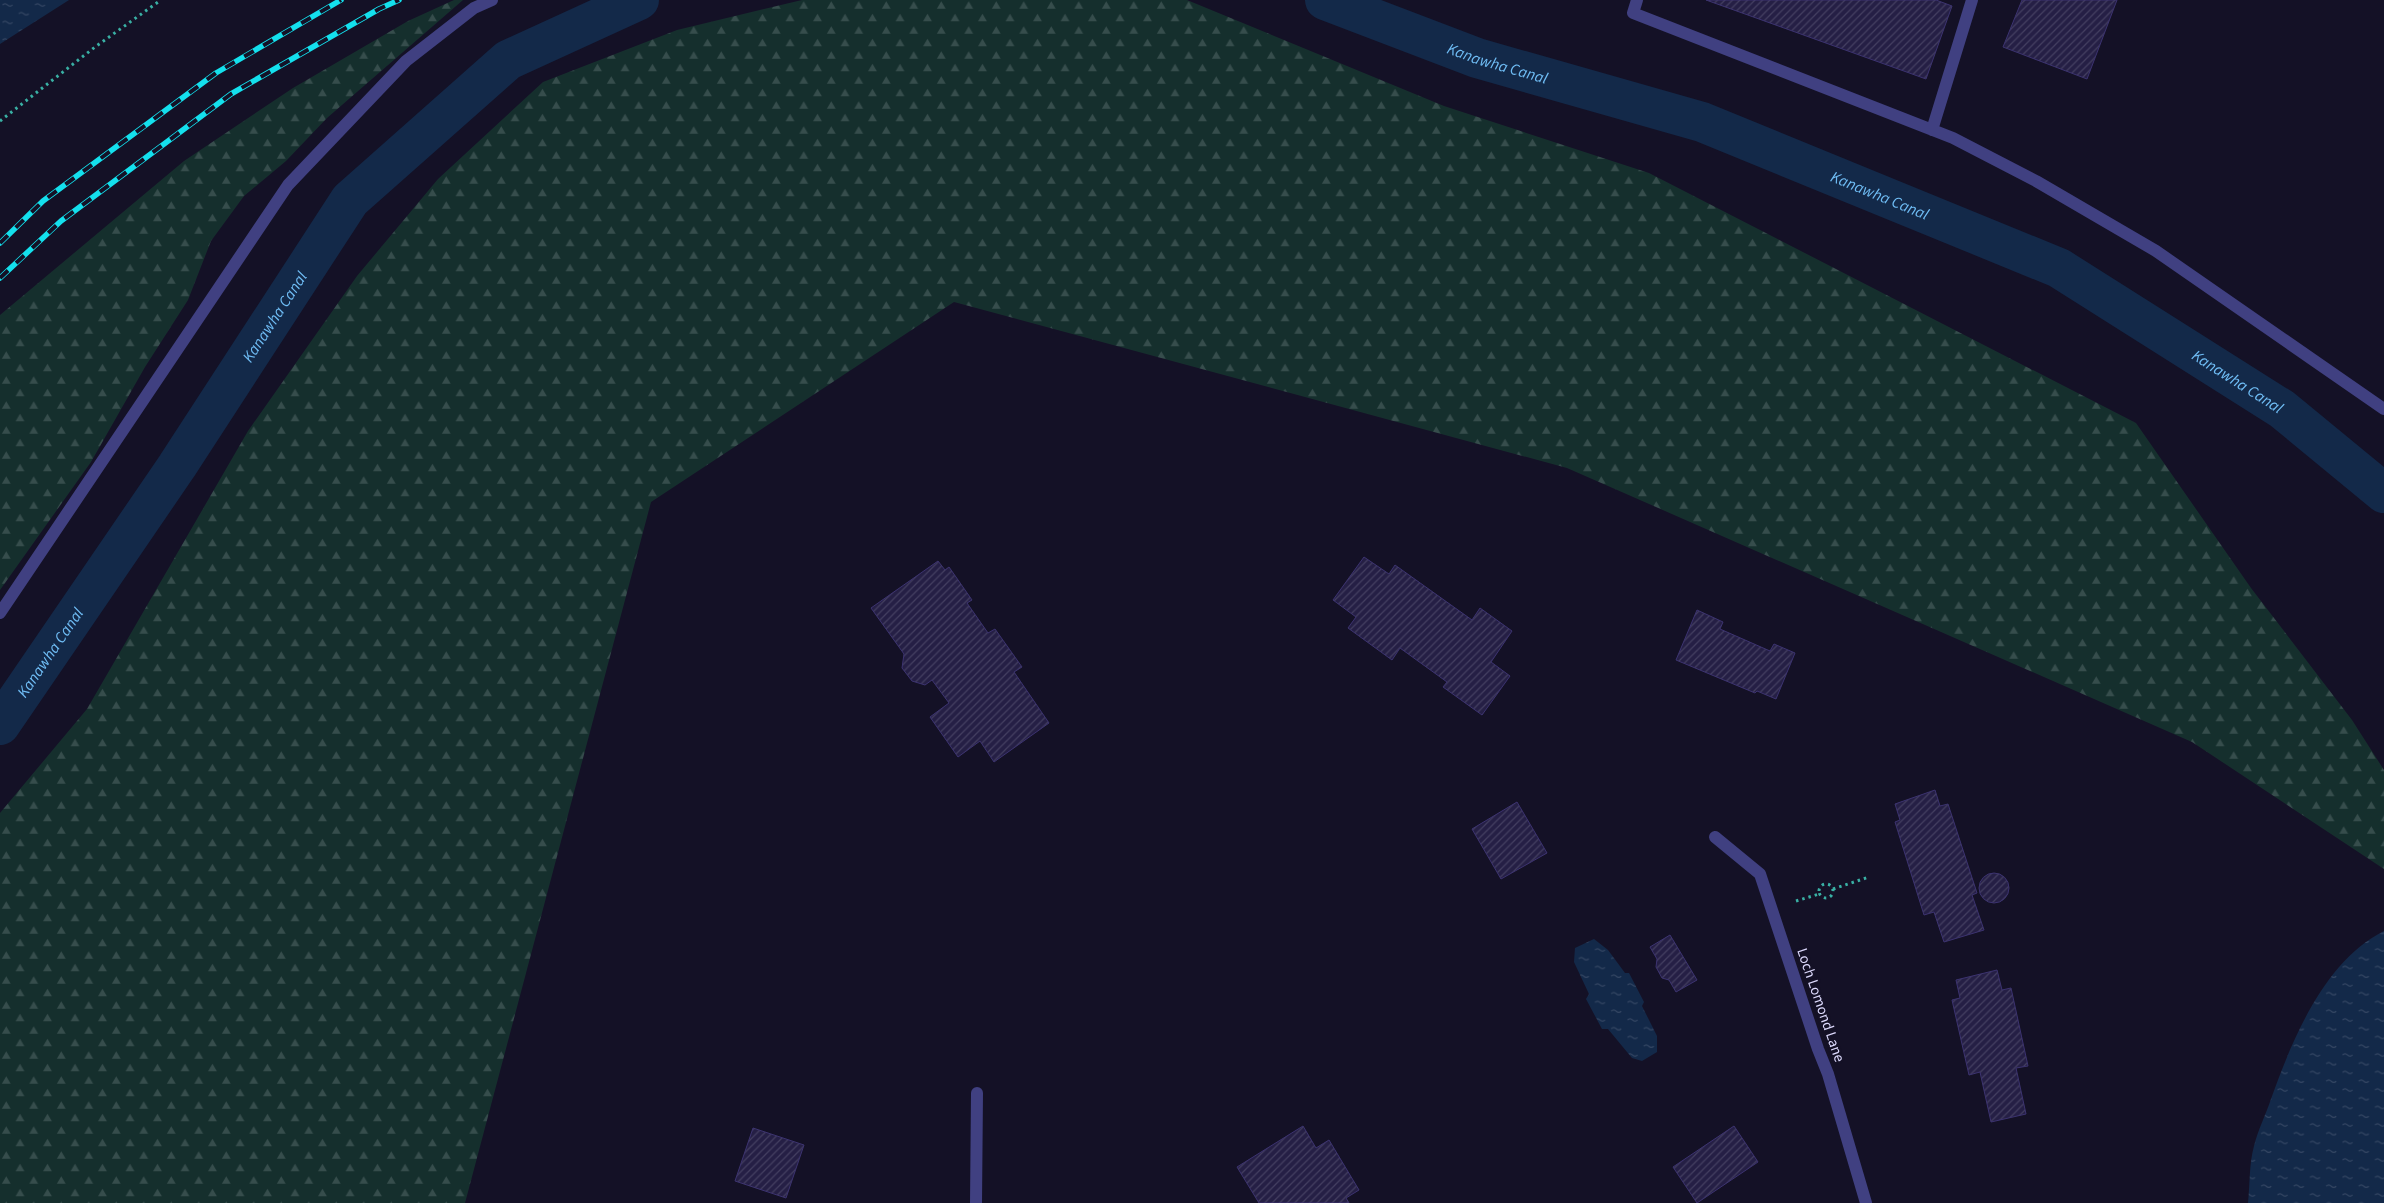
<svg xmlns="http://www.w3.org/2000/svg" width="2384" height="1203" font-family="'Source Sans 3',sans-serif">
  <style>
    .forest { fill: url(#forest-firs) }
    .water { fill: url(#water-ripples) }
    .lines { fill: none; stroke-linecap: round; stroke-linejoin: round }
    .canal { stroke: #132949; stroke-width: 40 }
    .building { fill: url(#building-hatch); stroke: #3c3370 }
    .path { stroke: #39b0a4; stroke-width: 3; stroke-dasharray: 2.5 4; stroke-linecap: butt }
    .service { stroke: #404081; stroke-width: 12 }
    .minor { stroke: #404081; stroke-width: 12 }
    .rail-casing { stroke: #14e0ed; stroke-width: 5.5 }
    .rail { stroke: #141126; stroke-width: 4; stroke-dasharray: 11; stroke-linecap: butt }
    .labels { text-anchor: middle; stroke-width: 5; stroke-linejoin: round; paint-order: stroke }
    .street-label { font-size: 15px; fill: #dcd9fc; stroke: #141126 }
    .water-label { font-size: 16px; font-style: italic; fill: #6fbcf4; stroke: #141126 }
  </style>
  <defs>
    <pattern id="forest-firs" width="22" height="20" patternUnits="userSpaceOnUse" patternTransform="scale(1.25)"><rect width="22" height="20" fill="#152f2d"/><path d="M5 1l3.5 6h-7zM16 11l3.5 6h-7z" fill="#364d4c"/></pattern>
    <pattern id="water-ripples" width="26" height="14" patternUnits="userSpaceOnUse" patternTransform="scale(1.25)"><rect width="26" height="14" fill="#132949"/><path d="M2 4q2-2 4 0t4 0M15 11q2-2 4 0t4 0" fill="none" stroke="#354764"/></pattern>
    <pattern id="building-hatch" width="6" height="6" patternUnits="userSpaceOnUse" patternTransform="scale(1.25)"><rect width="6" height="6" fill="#251f45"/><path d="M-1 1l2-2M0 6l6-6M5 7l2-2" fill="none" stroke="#443f61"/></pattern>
  </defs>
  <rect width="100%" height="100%" fill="#141126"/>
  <path class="forest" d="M454,0H463L327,118L286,161L244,196L211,241L188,300L145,367L91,462L0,590V315L184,161L293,88L408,21Z
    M802,0H1187L1444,106L1649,173L2136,423L2251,588L2352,720L2384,770V869L2192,742L1567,468L954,302L651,502L465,1203H0V813L87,709L248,431L357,276L438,179L543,82L677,30Z"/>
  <path class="water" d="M0,0H69L0,44Z
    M2384,931V1203H2248C2250,1185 2249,1164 2254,1146C2258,1130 2266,1114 2271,1099C2292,1040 2324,961 2384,931Z
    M1594,939L1608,950L1625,973H1629L1644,1002L1642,1006L1657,1036V1052L1642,1061L1632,1058L1608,1029H1602L1586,999L1589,994L1574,962L1575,948Z"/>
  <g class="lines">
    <g class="canal">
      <path id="s1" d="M1325,0L1477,58L1702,122L2059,268L2282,409L2384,493"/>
      <path id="s2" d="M0,725L177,466L350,200L508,60L639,0"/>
    </g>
  </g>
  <path class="building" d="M1706,0H1936L1952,6L1926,79Z
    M2022,0H2117L2087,79L2003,47Z
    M1364,557L1389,574L1395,565L1472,620L1480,608L1512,631L1491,662L1510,676L1482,715L1443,687L1447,682L1400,648L1392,660L1348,628L1356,617L1333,600Z
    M938,561L945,570L949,567L972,600L967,603L988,633L995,629L1022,667L1014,672L1049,723L994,762L980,741L958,757L930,717L949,703L932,680L925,685L912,681L902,668L904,654L871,608Z
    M1697,610L1723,622L1720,629L1770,651L1774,644L1795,653L1776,699L1757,691L1755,693L1676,660Z
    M1935,790L1940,806L1948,804L1977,893L1972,895L1984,930L1944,942L1934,912L1924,915L1895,822L1900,820L1895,804Z
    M1517,802L1547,853L1501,879L1472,829Z
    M1979 888a15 15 0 1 1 30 0a15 15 0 1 1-30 0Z
    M1670,935L1697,980L1676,992L1669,980L1662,978L1656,967L1657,959L1650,947Z
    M1997,970L2002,990L2011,988L2028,1066L2016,1068L2026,1114L1991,1122L1980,1072L1969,1075L1952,1000L1960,998L1956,980Z
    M1303,1126L1316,1148L1329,1140L1359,1190L1346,1198L1349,1203H1259L1237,1167Z
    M1734,1126L1758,1162L1697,1203L1673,1167Z
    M753,1128L804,1145L786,1198L735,1181Z"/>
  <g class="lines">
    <path class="path" d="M0,121L95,47L161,0
      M1819 891a7 7 0 1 1 14 0a7 7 0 1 1-14 0Z
      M1833,889L1869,877
      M1796,901L1819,894"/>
    <path class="service" d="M1637,0L1633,13L1953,138L2036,181L2156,251L2384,409
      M1932,130L1972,0
      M0,613L288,185L406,61L474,8L492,0"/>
    <path class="minor" d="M1715,837L1760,874L1818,1049L1828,1074L1866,1203
      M976,1203L977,1093"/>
    <g class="rail-casing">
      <path id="rail" d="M0,243L43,201L216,73L341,0
        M0,278L61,221L231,94L379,9L399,0"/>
    </g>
    <use href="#rail" class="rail"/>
  </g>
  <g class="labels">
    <g class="street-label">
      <text transform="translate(1821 1005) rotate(71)" y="5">Loch Lomond Lane</text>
    </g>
    <g class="water-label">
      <text dy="6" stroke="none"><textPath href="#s1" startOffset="184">Kanawha Canal</textPath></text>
      <text dy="6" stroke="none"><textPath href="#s1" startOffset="589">Kanawha Canal</textPath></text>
      <text dy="6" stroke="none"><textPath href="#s2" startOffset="492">Kanawha Canal</textPath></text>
      <text dy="6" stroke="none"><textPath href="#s1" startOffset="994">Kanawha Canal</textPath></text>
      <text dy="6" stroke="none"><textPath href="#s2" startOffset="88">Kanawha Canal</textPath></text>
    </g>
  </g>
</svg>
